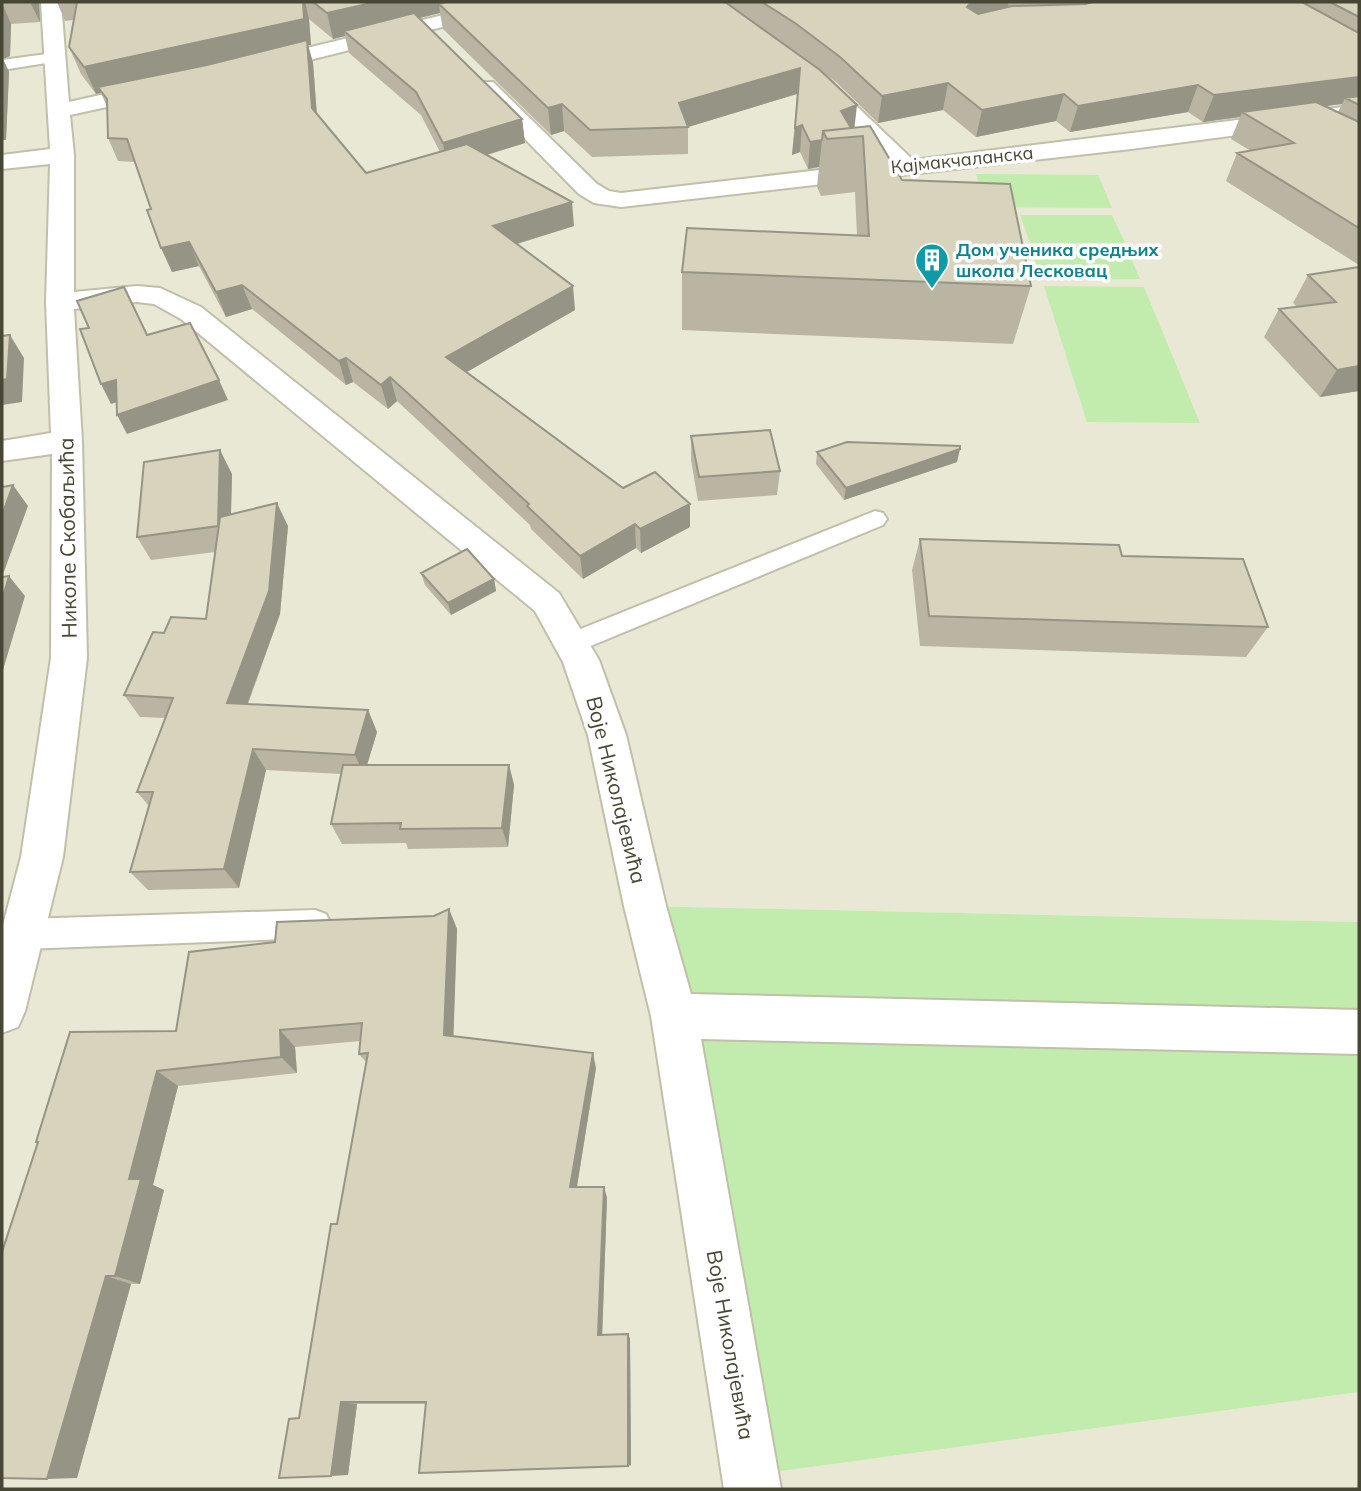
<svg xmlns="http://www.w3.org/2000/svg" width="1361" height="1491" font-family="Mulish,sans-serif">
  <style>
    .residential { fill: #e9e8d5 }
    .green { fill: #c1ecad }
    .lines { fill: none; stroke-linecap: round; stroke-linejoin: round }
    .lane-casing { stroke: #c1bfa9; stroke-width: 4 }
    .street-casing { stroke: #c1bfa9; stroke-width: 4 }
    .lane { fill: #fff; fill-rule: evenodd }
    .street { fill: #fff; fill-rule: evenodd }
    .wall { fill: #b9b5a2; fill-rule: evenodd }
    .shaded-wall { fill: #969484 }
    .building { fill: #d7d3bc; stroke: #969484; stroke-width: 2 }
    .labels { text-anchor: middle; stroke-width: 7; stroke-linejoin: round; paint-order: stroke }
    .far-street-label { font-size: 18px; fill: #484635; stroke: #fff }
    .far-culture-label { font-size: 18px; font-weight: bold; fill: #0d838f; stroke: #fff; text-anchor: start }
    .street-label { font-size: 21px; fill: #484635; stroke: #fff }
  </style>
  <rect width="100%" height="100%" fill="#f5f4e7"/>
  <path class="residential" d="M2,2H1359V289L1294,304L1320,329V397L1359,391V922L646,906L752,1475L1359,1392V1489H2Z"/>
  <path class="green" d="M976,174L1098,175L1112,208L986,207Z
    M1020,215H1112L1125,243H1030Z
    M1031,249H1127L1140,279L1042,280Z
    M1044,286L1144,287L1200,423L1087,422Z
    M645,906L1359,922V1392L752,1475Z"/>
  <g class="lines">
    <g class="lane-casing">
      <path id="lane" d="M54,53L62,58L59,61L2,70V60Z
        M875,511L883,513L887,519L883,525L581,650L572,653L563,650L559,643L563,636Z
        M315,910L326,914L331,924L326,934L315,938L24,949L13,944L8,934L13,924L24,919Z"/>
    </g>
    <g class="street-casing">
      <path id="street" d="M41,2H61L69,102L154,83L162,85L165,90L162,95L70,115L74,155V292L137,286L160,288L201,307L559,593L599,660L626,735L666,906L691,994L1359,1010V1054L701,1039L781,1489H724L651,1016L624,906L588,735L563,662L535,611L181,319L154,304L137,302L74,309L82,441L87,658L63,857L25,1011L18,1027L2,1033V929L21,857L51,658L52,454L2,461V441L51,433L46,302L50,164L2,169V155L50,149Z
        M497,2H530L527,6L261,72L253,71L250,66L253,61Z
        M819,76L827,78L913,160L1359,105V119L1131,149L621,207L594,203L579,194L474,87L477,82H493L597,184L609,191L621,193L888,162L811,88L808,83L811,78Z"/>
    </g>
    <use href="#lane" class="lane"/>
    <use href="#street" class="street"/>
  </g>
  <path class="wall" d="M2,2H39L40,22L11,24L10,56L3,59L9,72L6,140H2Z
    M57,2H1359V265L1226,181L1237,153L1251,151L1231,139L1240,117L1203,122L1188,112L1070,132L1056,121L976,137L943,110L878,123L837,83L792,49L761,28L855,127L902,180L1031,286L1013,344L682,330V272L857,235L855,192L821,196L817,187L819,167L808,169L800,152L792,155L797,94L688,127V154L592,157L564,131L551,135L443,29L440,13L419,18L522,119L525,143L487,155L574,226L517,244L575,310L467,372L623,488L690,527L641,553L636,548L583,579L531,529L530,525L397,401L388,409L353,382L346,385L252,309L226,317L199,266L172,272L135,162L118,161L108,138V109L101,93L96,94L81,74L69,47L74,20L65,21ZM309,19L333,39L345,36L349,53L421,115L440,152L366,173L317,114L313,63L308,45H311ZM1342,104L1338,112L1325,106Z
    M1359,267V391L1320,397L1264,337L1279,309L1297,307L1293,303L1308,275Z
    M691,436L780,471L777,495L698,501L691,460Z
    M817,452L957,462L844,500L816,464Z
    M232,474L231,514L288,526L280,614L248,704L368,710L377,732L367,765H509L514,785L508,847L408,849L406,843L342,844L331,824L341,774L266,770L239,888L148,890L130,872L149,806L137,792L165,718L140,717L124,695L206,619L215,552L151,560L137,537Z
    M920,539L1122,556L1268,627L1246,657L920,646L912,570Z
    M421,573L494,579L496,591L451,615L425,585Z
    M449,909L457,929L453,1036L596,1068L577,1187H604L607,1198L602,1335L628,1334L630,1339L631,1465L425,1404H357L348,1475L299,1418L337,1224L366,1062L359,1054L360,1041L295,1047L297,1073L178,1086L153,1185L164,1190L140,1284H131L77,1478L38,1143L36,1142L176,1031L275,942L434,916Z"/>
  <path class="shaded-wall" d="M30,2H39L40,22Z
    M303,2H305L309,19L311,45H308L313,63L318,131L98,87L101,93L96,94L84,67Z
    M376,2H487L439,4L440,13L350,35L344,31L345,36L333,39L327,13Z
    M971,2H1009L1005,18L961,32L967,7Z
    M2,3L11,24L10,56L3,59L9,72L6,140H2Z
    M800,68L797,94L688,127L679,103Z
    M1359,77V101L1345,98L1342,104L1249,116L1242,112L1240,117L1203,122L1214,95Z
    M948,83L943,110L878,123L882,96Z
    M1198,85L1188,112L1070,132L1078,106Z
    M1064,94L1056,121L976,137L982,110Z
    M562,104L564,131L551,135L548,108Z
    M857,105L854,132L841,111Z
    M522,119L525,143L447,167L443,143Z
    M802,125L800,152L792,155L795,128Z
    M822,140L819,167L808,169L810,142Z
    M572,202L574,226L497,250L493,226Z
    M189,242L199,266L172,272L161,248Z
    M242,285L252,309L226,317L216,292Z
    M573,286L575,310L451,381L446,357Z
    M10,335L24,358L22,402L2,405V380Z
    M346,358L353,382L346,385L339,361Z
    M1359,366V391L1320,397L1337,370Z
    M390,377L397,401L388,409L381,385Z
    M116,380L126,399L111,404L101,384Z
    M219,380L228,400L127,434L117,415Z
    M960,449L957,462L844,500L846,488Z
    M220,450L232,474L230,550L218,526Z
    M13,485L28,506L2,577V515Z
    M277,503L288,526L280,614L240,724L227,703Z
    M690,504V527L641,553L640,529Z
    M635,524L636,548L583,579L580,556Z
    M9,576L25,596L3,670L2,668V600Z
    M494,579L496,591L451,615L448,603Z
    M368,710L377,732L364,775L355,755Z
    M253,749L266,770L239,888L224,869Z
    M509,765L514,785L508,847L502,828Z
    M449,909L457,929L453,1051L444,1035Z
    M280,1030L295,1047L297,1073L281,1057Z
    M593,1053L596,1068L575,1198L570,1187Z
    M157,1071L178,1086L153,1185L164,1190L140,1284L115,1276L129,1179Z
    M604,1187L607,1198L602,1340L598,1335Z
    M106,1276L131,1284L77,1478L47,1479Z
    M628,1334L630,1339L631,1465L628,1466Z
    M341,1402L357,1404L348,1475L331,1476Z"/>
  <path class="building" d="M77,2H303L304,19L84,67L69,47Z
    M313,2H376L327,13Z
    M447,2H725L820,70L857,105L841,111L851,128L823,131L822,140L810,142L802,125L795,128L800,68L679,103L688,127L590,130L562,104L548,108L439,4Z
    M762,2H971L967,7L978,14L1012,6L1086,4L1092,2H1302L1359,33V77L1214,95L1198,85L1078,106L1064,94L982,110L948,83L882,96L840,57L795,23Z
    M1330,2H1359V17Z
    M414,13L522,119L443,143L416,92L344,31Z
    M307,40L312,108L366,173L467,144L572,202L493,226L573,286L446,357L623,488L655,472L690,504L640,529L635,524L580,556L527,506L529,504L390,377L381,385L346,358L339,361L242,285L216,292L189,242L161,248L147,210L151,209L127,139L108,138L107,99L98,87L207,65Z
    M1359,96V105L1345,98Z
    M1316,102L1359,122V228L1237,153L1294,143L1242,112Z
    M870,126L902,180L1010,184L1031,286L682,272L687,228L869,236L863,136L827,139L823,131Z
    M1359,267V366L1337,370L1279,309L1336,302L1308,275Z
    M124,287L147,335L190,323L219,380L117,415L116,380L101,384L80,329L89,328L77,301Z
    M10,335L7,379L2,380V336Z
    M770,430L780,471L699,477L691,436Z
    M847,442L960,446V449L846,488L817,452Z
    M220,450L218,526L137,537L144,462Z
    M13,485L2,515V487Z
    M277,503L269,591L227,703L368,710L355,755L253,749L224,869L130,872L153,792H137L173,698L124,695L153,632L164,633L171,617L206,619L220,517Z
    M920,539L1119,545L1122,556L1243,559L1268,627L929,616Z
    M467,549L494,579L448,603L421,573Z
    M9,576L2,600V577Z
    M343,765H509L502,828L400,829L401,823L331,824Z
    M449,909L444,1035L593,1053L570,1187H604L598,1335L628,1334V1466L419,1473L426,1402H341L331,1476L279,1478L289,1419L299,1418L331,1224H337L368,1053L359,1054L362,1023L280,1030L281,1057L157,1071L129,1179H141L115,1276H106L47,1479L2,1478V1252L38,1142H36L70,1032L176,1031L189,952L275,942L277,922L434,916Z"/>
  <defs>
    <g id="building-pin" transform="scale(1.75)"><path d="M0 17L-7.5 6A9.5 9.5 0 1 1 7.5 6Z" fill="#0f9aa8" stroke="#fff"/><path d="M-4-6H4V6H1V3H-1V6H-4ZM-2.5-4.3h1.7v1.8h-1.7ZM.8-4.3h1.7v1.8H.8ZM-2.5-1h1.7V.8h-1.7ZM.8-1h1.7V.8H.8Z" fill="#fff"/></g>
  </defs>
  <g fill-rule="evenodd">
    <use href="#building-pin" x="932" y="260"/>
  </g>
  <g class="labels">
    <g class="far-street-label">
      <text transform="translate(962 160) rotate(-6)" y="6">Кајмакчаланска</text>
    </g>
    <g class="far-culture-label">
      <text x="956" y="256">Дом ученика средњих<tspan x="956" dy="21">школа Лесковац</tspan></text>
    </g>
    <g class="street-label">
      <text transform="translate(68 538) rotate(-91)" y="7">Николе Скобаљића</text>
      <text transform="translate(616 790) rotate(76)" y="7">Воје Николајевића</text>
      <text transform="translate(730 1345) rotate(80)" y="7">Воје Николајевића</text>
    </g>
  </g>
  <rect width="1361" height="1491" fill="none" stroke="#484635" stroke-width="7"/>
</svg>
